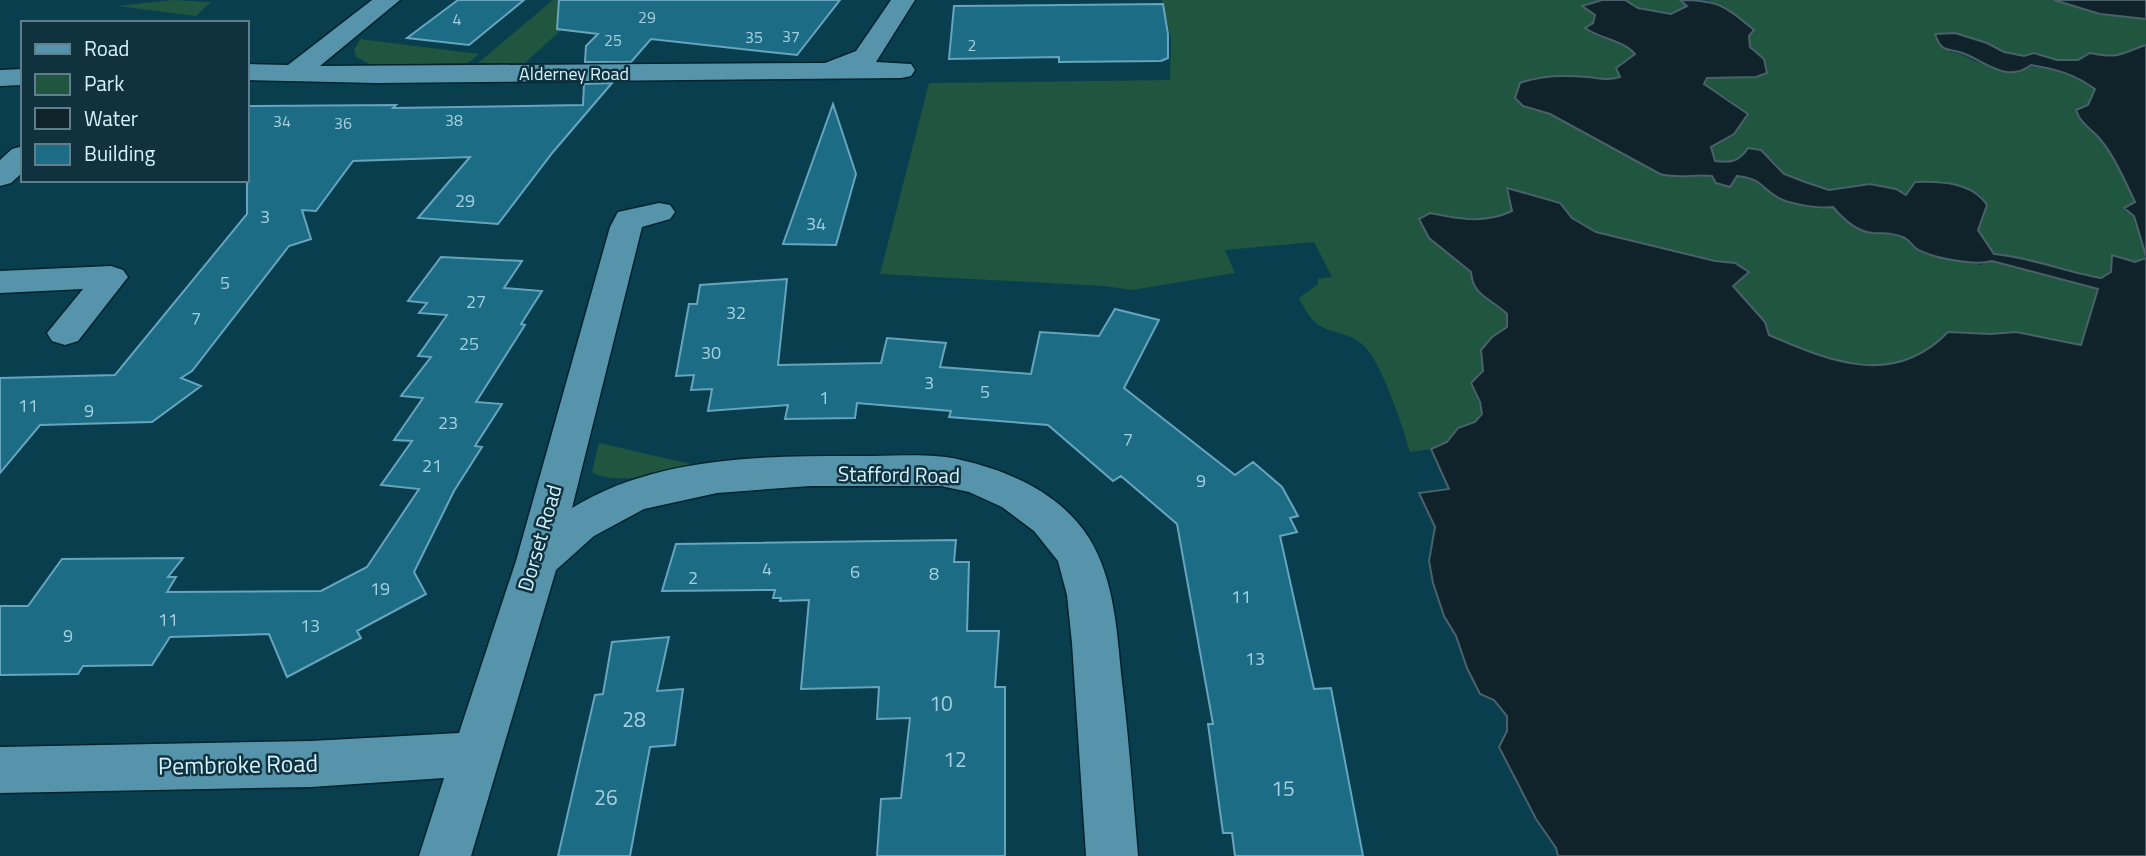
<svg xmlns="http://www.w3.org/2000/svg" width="2146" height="856" font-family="'Titillium Web',sans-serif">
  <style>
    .green { fill: #20553f }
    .water { fill: #10232a; stroke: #4a616a; stroke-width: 2 }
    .building { fill: #1d6c85; stroke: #66a5bd; stroke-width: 2 }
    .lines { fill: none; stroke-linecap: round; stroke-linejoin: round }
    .minor-casing { stroke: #01232e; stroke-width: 3 }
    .minor { fill: #5594ab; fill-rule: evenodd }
    .labels { text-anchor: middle; stroke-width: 5; stroke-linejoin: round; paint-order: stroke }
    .far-number-label { font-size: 16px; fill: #a5d0e0 }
    .far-street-label { font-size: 18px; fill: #d2f2fe; stroke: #10323e }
    .number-label { font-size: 18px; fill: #a5d0e0 }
    .street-label { font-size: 21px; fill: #d2f2fe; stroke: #10323e }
    .near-number-label { font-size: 21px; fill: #a5d0e0 }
    .near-street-label { font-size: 24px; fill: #d2f2fe; stroke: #10323e }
  </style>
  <rect width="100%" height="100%" fill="#093e4e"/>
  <path class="green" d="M173,0L211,2L196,16L117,6Z
    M553,0H594L525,63H478Z
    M1162,0H1602L1583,6L1596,15L1593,23L1595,35L1630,48L1636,54L1621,63L1620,77L1613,79L1569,76L1532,78V110L1550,114L1660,174C1689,182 1724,168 1753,178C1763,181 1769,194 1779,198C1790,204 1821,209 1833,207L1843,220L1870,233L1884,232L1906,238L1918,250L1980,265L1992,261L2098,288L2081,345L2016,332L1991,334L1948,332C1894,388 1832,362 1769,335L1765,322L1733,286L1739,278L1735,263L1715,261L1596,232L1572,218L1560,203L1507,188L1512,211C1483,223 1460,218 1430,213L1429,238L1471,272C1473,295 1492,299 1507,314V327L1492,337L1483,371L1471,383L1483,414L1475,422L1458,428L1447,442L1431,449L1410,452C1402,425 1382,362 1362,344C1350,333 1335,334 1322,327C1311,322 1305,309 1299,298L1318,284V279L1332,277L1314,242L1225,250L1235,273L1132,290L1104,286L880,274L929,83L1170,80L1171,39Z
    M1625,0H1680L1688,6L1671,14L1638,8Z
    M1709,0H2054L2100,14L2146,19V45C2119,54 2120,59 2090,53L2078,60H2057L2034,53L2024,56L2004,52L1987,43L1955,33L1949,52C1965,53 1973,63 1984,64C2028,68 2056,62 2095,89L2088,105L2076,111C2081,125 2091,128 2100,139C2115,158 2125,182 2135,203L2124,208L2134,216L2146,258L2135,262L2113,256L2112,271L2101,278C2066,272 2029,257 1994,254L1978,230L1987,205L1980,194L1941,181L1906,195L1895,189L1870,184L1829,190L1784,174L1774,161L1742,157L1730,163L1715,161L1711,147L1734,134L1748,114L1729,99L1704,85L1707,78L1756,77L1764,59L1750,47L1749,36L1754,30Z
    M360,39L479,54L468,63L371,65L356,57L354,50Z
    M599,443L708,468C680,471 615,487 592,472Z"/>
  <path class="water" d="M1602,0H1625L1638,8L1671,14L1687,6L1680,0C1719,0 1725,6 1754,30L1749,36L1750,47L1764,59L1767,73L1756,77L1707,78L1704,84L1748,114L1734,134L1711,147L1715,161C1730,163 1739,162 1748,148L1761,150L1784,174L1805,182L1829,190L1870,184L1896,189L1906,195L1915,182C1940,181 1972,182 1987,205L1978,230L1994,254C2030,257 2066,272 2101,278L2111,272L2112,255L2135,262L2146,258V856H1558L1556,848L1536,819L1499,747L1507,731V716L1494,700L1480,694L1467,668L1456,636L1444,616L1433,583L1429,561L1435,527L1419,493L1449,489L1431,449L1447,442L1458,428L1475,422L1482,414L1480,402L1471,383L1483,371L1481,350L1492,337L1507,327V314C1491,298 1473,297 1471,272L1429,238L1419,219L1430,213C1459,219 1484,224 1512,211L1507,188L1560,203L1572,218L1596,232L1715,261L1735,263L1749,272L1733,286L1765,322L1769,335C1831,362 1894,388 1948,332L1991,334L2016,332L2081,345L2098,289L1992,261C1975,266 1932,258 1917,249C1913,247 1910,241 1905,238C1895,233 1884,233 1873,233C1856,232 1843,219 1833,207C1819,209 1788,204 1777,197C1758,185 1762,179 1737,176L1730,187L1716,183L1712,176C1694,174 1677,179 1660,174L1550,114L1523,106L1515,98L1520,83C1540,75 1565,75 1587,77C1599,78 1607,81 1620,77L1616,68L1635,54C1623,40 1600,39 1585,28L1593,23L1595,15L1582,6Z
    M2054,0H2146V19L2100,14Z
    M1955,33L1987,43L2004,52L2024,56L2034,53L2057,60H2078L2090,53C2120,59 2119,54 2146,45V256L2134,216L2124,208L2135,202C2125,181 2115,157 2100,139C2091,128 2081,125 2076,110L2088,105L2095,89C2074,74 2056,69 2031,65C2008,83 1987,63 1965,54C1949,47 1942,55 1935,34Z"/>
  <path class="building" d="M458,0H524L469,45L407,38Z
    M559,0H840L797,55L651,39L631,62H585L586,46L598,34L557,29Z
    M1163,4L1168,34V58L1161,61L1059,62V57L949,59L954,6Z
    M612,83L553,152L498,224L418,218L470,157L353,161L316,211L302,210L311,239L289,246L192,371L181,378L201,386L152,422L40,425L0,473V378L115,375L247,214V106L396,105L393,108L583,105L584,84Z
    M833,104L856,174L836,245L783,244Z
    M441,257L522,261L504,288L542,291L521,324L525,325L476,402L502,404L475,446L482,447L454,491L414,572L426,594L357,631L361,638L287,677L269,634L170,637L152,665L83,666L78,674L0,675V606H28L62,559L183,558L168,577H176L167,592L321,591L367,567L419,489L381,485L412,441L394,440L423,398L401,396L431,357L418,356L447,315L419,313L427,303L408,301Z
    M787,279L778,365L881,363L887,338L946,343L940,367L1031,374L1040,332L1099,336L1115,309L1159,320L1124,388L1235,475L1253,462L1282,487L1298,516L1290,518L1297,532L1280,536L1314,689L1331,688L1363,856H1235L1232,833H1223L1208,724H1213L1177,524L1121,476L1113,481L1048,425L949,417L951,411L857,403L855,418L785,419L788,405L708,411L712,389L691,390L694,375L676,376L689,304H697L700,285Z
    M956,540L954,562H969L967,631H999L995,687H1005V856H877L881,799L901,798L910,718L877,719L879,687L801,689L809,600L780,601L781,598H773L775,590L662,591L676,544Z
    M669,637L657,691L683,689L675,745L650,747L630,856H558L595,695L603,694L612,642Z"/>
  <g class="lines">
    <g class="minor-casing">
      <path id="minor" d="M372,0H400L320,66L825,63L856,51L891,0H915L876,62L911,64L915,70L911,76L901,78L376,83L247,80V64L288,65Z
        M23,69V85L0,86V70Z
        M23,146V172L11,183L0,186V160L12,149Z
        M659,203L670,205L675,212L670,219L642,227L572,508C659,454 772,456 871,456C901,456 932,453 961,460C1010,471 1061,494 1089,538C1115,580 1117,634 1122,682C1129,740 1133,798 1138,856H1086L1072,643L1067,595L1058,561L1034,531L1002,507L969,492L941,486H810L717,493L644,509L594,536L556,570L471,856H419L444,778L311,787L0,793V747L311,741L459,733L516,561L610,227L618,212Z
        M111,266L123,270L128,277L78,341L65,345L52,341L47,333L83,289L0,293V271Z"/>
    </g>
    <use href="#minor" class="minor"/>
  </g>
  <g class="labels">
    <g class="far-number-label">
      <text x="647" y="23">29</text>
      <text x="457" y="25">4</text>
      <text x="791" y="42">37</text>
      <text x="754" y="43">35</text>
      <text x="613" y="46">25</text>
      <text x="972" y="51">2</text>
      <text x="454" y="126">38</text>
      <text x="282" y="127">34</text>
      <text x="343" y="129">36</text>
    </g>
    <g class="far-street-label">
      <text x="574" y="80">Alderney Road</text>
    </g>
    <g class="number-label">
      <text x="465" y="207">29</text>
      <text x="265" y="223">3</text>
      <text x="816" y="230">34</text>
      <text x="225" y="289">5</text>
      <text x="476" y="308">27</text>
      <text x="736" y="319">32</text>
      <text x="196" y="325">7</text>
      <text x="469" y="350">25</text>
      <text x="711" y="359">30</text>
      <text x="929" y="389">3</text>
      <text x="985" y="398">5</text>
      <text x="824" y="404">1</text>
      <text x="28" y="412">11</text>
      <text x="89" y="417">9</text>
      <text x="448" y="429">23</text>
      <text x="1128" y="446">7</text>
      <text x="432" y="472">21</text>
      <text x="1201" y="487">9</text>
      <text x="767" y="575">4</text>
      <text x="855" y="578">6</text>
      <text x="934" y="580">8</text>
      <text x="693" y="584">2</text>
      <text x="380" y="595">19</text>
      <text x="1241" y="603">11</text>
      <text x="168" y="626">11</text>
      <text x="310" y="632">13</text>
      <text x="68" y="642">9</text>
      <text x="1255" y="665">13</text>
    </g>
    <g class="street-label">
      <text transform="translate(899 475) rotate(1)" y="7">Stafford Road</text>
      <text transform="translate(540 538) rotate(-74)" y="7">Dorset Road</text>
    </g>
    <g class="near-number-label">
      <text x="941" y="711">10</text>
      <text x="634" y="727">28</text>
      <text x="955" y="767">12</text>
      <text x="1283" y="796">15</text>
      <text x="606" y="805">26</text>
    </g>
    <g class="near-street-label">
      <text transform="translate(238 765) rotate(-1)" y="8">Pembroke Road</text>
    </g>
  </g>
  <rect x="21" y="21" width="228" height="161" fill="#10323e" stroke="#5e7f8b" stroke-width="2"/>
  <rect x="35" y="44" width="35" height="10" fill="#5594ab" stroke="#5e7f8b" stroke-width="2"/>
  <text x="84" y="56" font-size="21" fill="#d2f2fe">Road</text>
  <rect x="35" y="74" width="35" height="21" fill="#20553f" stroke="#5e7f8b" stroke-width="2"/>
  <text x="84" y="91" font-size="21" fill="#d2f2fe">Park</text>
  <rect x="35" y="108" width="35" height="21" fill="#10232a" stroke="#5e7f8b" stroke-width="2"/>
  <text x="84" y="126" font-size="21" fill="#d2f2fe">Water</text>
  <rect x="35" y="144" width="35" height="21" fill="#1d6c85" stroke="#5e7f8b" stroke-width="2"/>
  <text x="84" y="161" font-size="21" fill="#d2f2fe">Building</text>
</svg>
